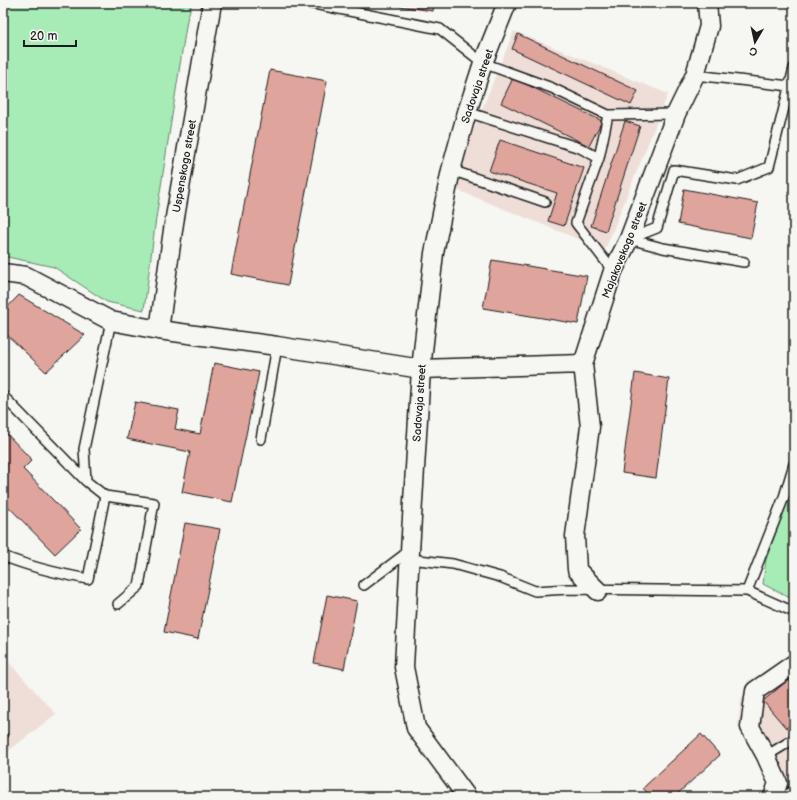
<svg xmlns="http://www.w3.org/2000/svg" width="797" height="800" font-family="'Balsamiq Sans',sans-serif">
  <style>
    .built { fill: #efded8 }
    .green { fill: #a7ecb7; stroke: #62846a }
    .building { fill: #dfa59d; stroke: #1c1c1c }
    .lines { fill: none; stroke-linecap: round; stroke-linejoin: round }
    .service-casing { stroke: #1c1c1c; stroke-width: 12 }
    .minor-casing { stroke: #1c1c1c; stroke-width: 21 }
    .service { stroke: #f6f6f2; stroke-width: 9 }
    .minor { stroke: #f6f6f2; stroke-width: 18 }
    .labels { text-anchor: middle; stroke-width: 3; stroke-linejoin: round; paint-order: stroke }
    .street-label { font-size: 11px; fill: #1c1c1c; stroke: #f6f6f2 }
  </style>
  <rect width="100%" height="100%" fill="#f6f6f2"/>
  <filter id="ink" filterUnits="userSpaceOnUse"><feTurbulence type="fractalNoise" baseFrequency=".025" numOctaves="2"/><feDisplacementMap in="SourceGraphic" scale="8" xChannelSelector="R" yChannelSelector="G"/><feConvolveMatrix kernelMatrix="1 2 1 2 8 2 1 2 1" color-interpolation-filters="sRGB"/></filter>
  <g filter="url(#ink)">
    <path class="built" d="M514,31L668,94L605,250L450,187Z
      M794,655V796L762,760L738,727L741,701L748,681Z
      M3,656L56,714L3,755Z"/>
    <path class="green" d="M3,3H192L187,20L156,218L144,310L107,302L54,267L3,256Z
      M794,483V600L763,584L766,559Z"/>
    <path class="building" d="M399,3H434L433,11L399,6Z
      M518,34L638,91L631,105L512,49Z
      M270,70L327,81L288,285L231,274Z
      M513,78L602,121L589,146L501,103Z
      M625,121L640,126L606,231L591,226Z
      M500,140L584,168L564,226L548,221L557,193L489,171Z
      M684,189L758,203L751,238L678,224Z
      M492,260L587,276L578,324L483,308Z
      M19,295L85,335L46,372L3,331V312Z
      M214,363L259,372L232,502L182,492L190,452L127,439L135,402L179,410L175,429L200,434Z
      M635,373L669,379L656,478L622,473Z
      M3,430L32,460L23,469L81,529L55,554L3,501V488L6,485L3,482Z
      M185,523L220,529L198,639L164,632Z
      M327,595L357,601L344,669L314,663Z
      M794,675V722L786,728L763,701Z
      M3,729L9,736L3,742Z
      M701,734L720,755L674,797H651L643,788Z"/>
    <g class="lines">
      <g class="service-casing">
        <path id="service" d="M309,3L440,29L483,63L552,88L608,115L599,158
          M695,75L790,86
          M467,112L580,148L599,158L576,223L613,271
          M608,115L676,114
          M451,170L545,202
          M629,239L657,228L674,170L737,180L769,167L794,68
          M629,239L663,248L744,262
          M3,396L86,481
          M261,439L277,346
          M105,496L86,481L84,449L111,321
          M3,556C30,567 60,574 88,579L105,496L154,503L139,586L118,604
          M410,559L453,564L500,577L535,591L568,589L747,591L794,612
          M364,585L409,551
          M747,591L784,497L794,464
          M766,756L794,739
          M785,797L794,789"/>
      </g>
      <g class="minor-casing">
        <path id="minor" d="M3,273L26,276L111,321L159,330L277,346L421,369L583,364
          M159,330L174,223L212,3
          M598,591L577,570L575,536L590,427L583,364L613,271L629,239L676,114L695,75L709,26L707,3
          M467,797L416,728L404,667L410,551L421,369L434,253L451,170L467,112L483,63L507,3
          M773,797L778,783L766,756L750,727L755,691L794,664"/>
      </g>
      <use href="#service" class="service"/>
      <use href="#minor" class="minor"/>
    </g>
  </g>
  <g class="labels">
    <g class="street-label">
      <text transform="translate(477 86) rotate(-71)" y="4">Sadovaja street</text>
      <text transform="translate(184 166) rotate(-80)" y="4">Uspenskogo street</text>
      <text transform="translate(624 250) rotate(-68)" y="4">Majakovskogo street</text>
      <text transform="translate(419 403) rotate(-86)" y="4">Sadovaja street</text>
    </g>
  </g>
  <rect width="797" height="800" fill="none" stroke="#f6f6f2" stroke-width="16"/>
  <rect x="8" y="8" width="781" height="784" fill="none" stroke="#1c1c1c" stroke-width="1.5" filter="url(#ink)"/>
  <g transform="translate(755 42) rotate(189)" stroke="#f6f6f2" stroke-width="3" paint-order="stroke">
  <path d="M0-3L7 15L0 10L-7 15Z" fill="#1c1c1c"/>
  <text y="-6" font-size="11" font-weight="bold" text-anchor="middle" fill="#1c1c1c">С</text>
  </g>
  <path d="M24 40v6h52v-6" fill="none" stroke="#1c1c1c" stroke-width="2"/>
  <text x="30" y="40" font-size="12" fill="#1c1c1c" stroke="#f6f6f2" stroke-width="3" paint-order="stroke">20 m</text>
</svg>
